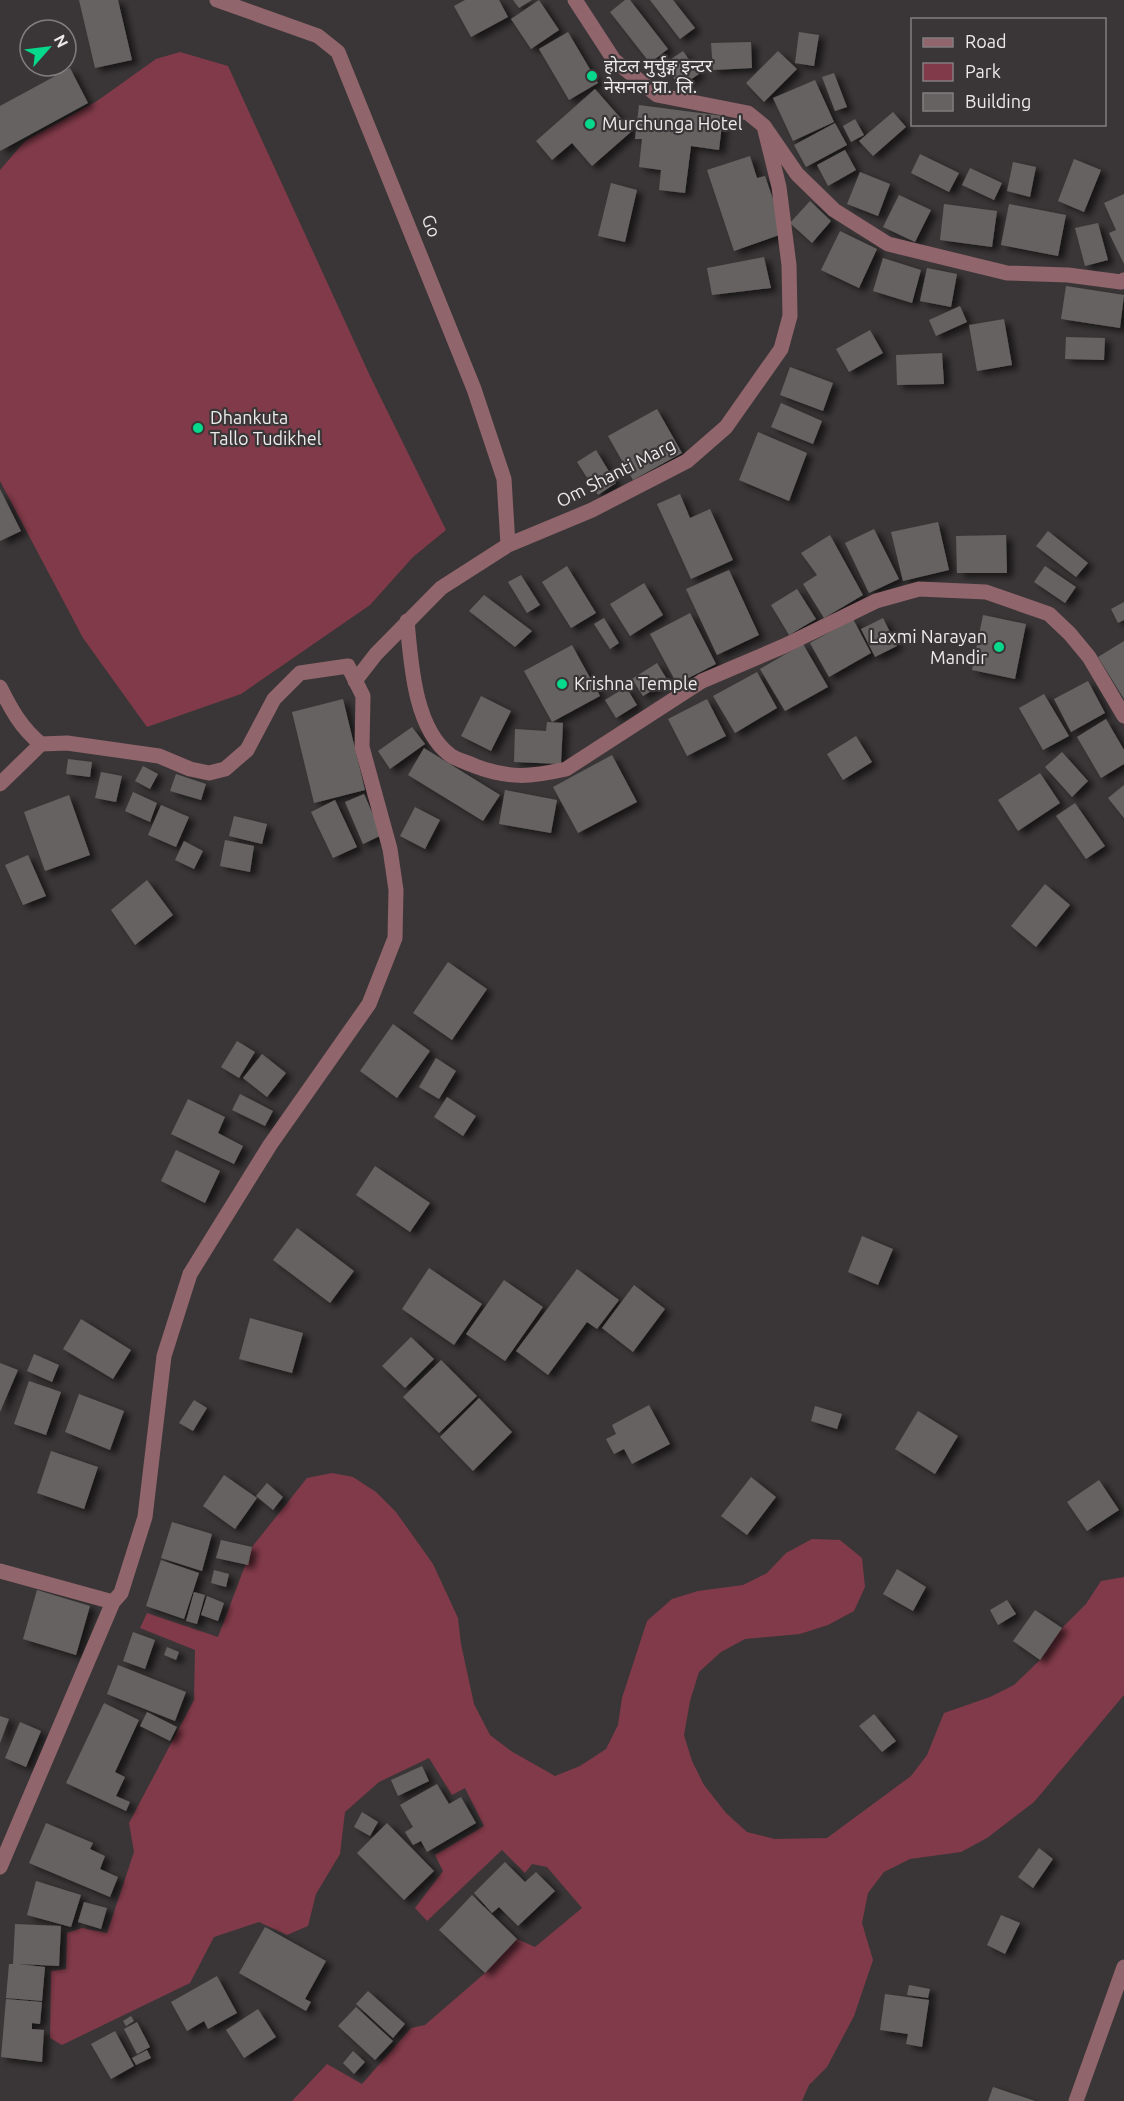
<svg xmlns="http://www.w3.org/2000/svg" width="1124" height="2101" font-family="Ubuntu,'Noto Sans Devanagari',sans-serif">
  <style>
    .green { fill: #813a49 }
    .building { fill: #666262; filter: url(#shadow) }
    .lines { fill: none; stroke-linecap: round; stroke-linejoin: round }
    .minor { stroke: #91656c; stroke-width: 15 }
    .poi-dot { fill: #06d98b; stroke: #3a3637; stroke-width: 2 }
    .labels { text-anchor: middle; stroke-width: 4.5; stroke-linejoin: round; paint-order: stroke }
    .poi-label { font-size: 18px; fill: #edeaeb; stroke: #3a3637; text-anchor: start }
    .street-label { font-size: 18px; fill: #edeaeb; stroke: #3a3637 }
  </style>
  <defs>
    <filter id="shadow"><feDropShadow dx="6" dy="4" stdDeviation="3" flood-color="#0009"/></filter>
  </defs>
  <rect width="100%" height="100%" fill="#3a3637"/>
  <path class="green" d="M180,52L228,66L370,376L446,530L413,557L370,605L241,694L147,727L83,638L0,481V170L25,141L97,101L156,59Z
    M332,1473L353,1477L376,1492L396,1512L433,1564L458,1618L461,1644L474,1704L490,1735L511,1751L555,1776L580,1766L606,1749L618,1725L622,1698L647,1621L672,1599L698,1591L743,1585L767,1573L786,1553L812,1539L840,1540L862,1558L865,1587L854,1611L828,1625L800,1634L745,1639L721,1652L699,1672L690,1701L684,1735L692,1761L704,1785L726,1813L747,1832L775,1839L827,1838L911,1776L927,1755L944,1713L990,1697L1014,1685L1040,1660L1062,1628L1086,1604L1101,1581L1124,1577V1695L1034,1802L987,1838L961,1852L910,1859L884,1872L868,1893L862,1923L873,1960L854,2016L827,2067L809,2085L802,2101H292L327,2064L362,2084L411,2028L425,2025L485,1973L517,1939L535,1947L582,1908L547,1867L532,1864L525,1873L502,1850L427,1921L415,1908L443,1871L435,1855L484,1826L465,1788L452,1795L429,1758L379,1782L345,1812L340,1854L316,1894L308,1926L287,1935L259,1922L214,1937L190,1983L62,2045L50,2038L51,1971L66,1969L67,1933L82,1928L107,1933L134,1852L129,1823L194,1700L195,1650L140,1628L147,1613L218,1637L252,1547L307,1478Z"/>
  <path class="building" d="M79,0H118L132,60L95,68Z
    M465,0H499L508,17L471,37L454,6Z
    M513,0H532L519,8Z
    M539,0L559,30L531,49L511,19Z
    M625,0H630L668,49L650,63L610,12Z
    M650,0H673L695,28L680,39Z
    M568,32L598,83L569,100L539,49Z
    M799,32L819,35L814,66L795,63Z
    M751,42L752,68L713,70L711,43Z
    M683,51L699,74L680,87L664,64Z
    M778,51L797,69L764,102L746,83Z
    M70,68L88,103L0,151V106Z
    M834,73L847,107L835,111L822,77Z
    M815,80L834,122L793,141L773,98Z
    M595,89L632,131L592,166L572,143L552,160L536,141Z
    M639,105L723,116L719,150L691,146L685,193L659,190L661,170L639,167L642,139H635Z
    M893,112L906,127L873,156L859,141Z
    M855,119L864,135L851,142L843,126Z
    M835,123L847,145L806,167L794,145Z
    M845,150L856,170L828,186L817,165Z
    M920,154L959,173L949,192L911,173Z
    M750,156L757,178L765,176L785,233L734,251L707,170Z
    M1074,159L1101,170L1084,212L1058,201Z
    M1013,162L1036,167L1030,197L1007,191Z
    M970,168L1002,183L994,200L962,185Z
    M860,172L890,184L878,216L847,204Z
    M611,183L637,190L625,242L598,236Z
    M1124,194V264L1109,233L1116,230L1104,203Z
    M899,195L931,210L915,242L883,227Z
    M810,201L831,221L812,243L790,223Z
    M944,204L997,211L992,247L940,240Z
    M1009,204L1066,215L1058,256L1001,245Z
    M1098,223L1108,260L1085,266L1075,228Z
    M840,231L877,249L859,288L821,270Z
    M764,257L771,288L712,295L707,268Z
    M883,258L921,270L912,303L873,291Z
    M927,268L957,274L951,307L920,301Z
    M1066,286L1124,295L1120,328L1061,319Z
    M960,306L967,322L936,336L929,320Z
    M1004,319L1012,365L977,371L969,325Z
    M870,330L883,353L849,372L836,349Z
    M1066,337L1105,338L1104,360L1065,359Z
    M942,353L944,384L897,385L896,355Z
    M790,367L833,383L823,411L780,395Z
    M781,403L822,421L813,444L771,427Z
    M657,409L682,453L633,480L608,436Z
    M758,432L807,453L789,501L739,480Z
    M596,450L616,483L598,495L577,462Z
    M0,489L21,531L0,541Z
    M680,494L690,518L710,509L733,560L691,579L657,504Z
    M938,522L949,570L903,581L891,532Z
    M874,529L899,579L869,593L845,543Z
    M1048,531L1088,563L1076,577L1036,546Z
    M830,535L863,595L824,618L803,584L817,575L801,553Z
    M1006,535L1007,573H957L956,536Z
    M567,566L596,613L571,628L542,582Z
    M1045,566L1076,587L1065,603L1034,582Z
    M729,570L759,635L717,655L686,589Z
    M521,575L540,605L527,613L508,582Z
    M644,583L663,615L630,636L610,604Z
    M797,589L816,619L789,635L771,605Z
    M484,595L532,631L515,647L469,611Z
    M1124,602V620L1118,623L1111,609Z
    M690,613L716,664L677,684L650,634Z
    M983,615L1026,624L1015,679L972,670Z
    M604,618L619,643L610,649L594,624Z
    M883,618L897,646L875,657L861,629Z
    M853,619L871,653L829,677L810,643Z
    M1124,641V699L1098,657Z
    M803,644L828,687L785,711L760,669Z
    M572,645L600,696L552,722L524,671Z
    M657,663L668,681L643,696L632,679Z
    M757,672L777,708L735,733L713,696Z
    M1088,681L1105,713L1071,732L1054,699Z
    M626,687L637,705L616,718L605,700Z
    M1044,694L1069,736L1043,750L1019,708Z
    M481,696L511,711L491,751L461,736Z
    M343,699L365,790L314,803L292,712Z
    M707,699L726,736L687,756L668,719Z
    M1106,719L1124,750V764L1101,778L1077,737Z
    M547,722L563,723L561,764L514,762L515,729L546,731Z
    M412,727L425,744L390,769L378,751Z
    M856,736L872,762L843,780L827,754Z
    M424,748L500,795L483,821L408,775Z
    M1062,752L1088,781L1072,797L1045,767Z
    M612,755L637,802L578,833L553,787Z
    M68,759L92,762L90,777L66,774Z
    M143,766L158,774L150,789L135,781Z
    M101,772L122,776L116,802L95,798Z
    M1040,773L1060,803L1018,831L998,800Z
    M176,774L206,784L201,800L170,791Z
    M1124,785V818L1108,798Z
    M505,790L557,800L551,833L499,824Z
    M133,792L157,803L150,822L125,811Z
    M364,794L382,835L363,844L345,802Z
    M69,795L90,855L45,871L24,812Z
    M335,800L357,847L333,858L311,812Z
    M1075,803L1105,846L1086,859L1056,816Z
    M161,805L189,817L176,847L148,835Z
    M415,807L440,820L425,849L400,836Z
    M234,816L267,824L262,844L229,836Z
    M225,840L254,846L250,872L220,866Z
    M184,841L203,851L194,869L175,860Z
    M28,855L46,896L23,905L5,865Z
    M147,880L173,915L135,945L111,910Z
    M1045,884L1070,905L1036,947L1011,926Z
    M448,962L487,989L452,1040L413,1013Z
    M393,1024L430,1051L397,1098L360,1071Z
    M237,1041L255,1052L239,1078L221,1067Z
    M262,1054L286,1073L267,1097L243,1078Z
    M436,1058L456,1071L439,1099L419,1087Z
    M240,1094L273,1111L265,1126L232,1110Z
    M447,1097L476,1116L463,1136L434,1117Z
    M188,1099L225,1117L218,1133L243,1146L234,1164L171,1134Z
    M176,1150L220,1171L205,1203L161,1181Z
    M375,1166L430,1203L410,1232L356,1195Z
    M297,1228L354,1271L330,1303L273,1260Z
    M862,1236L893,1249L878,1285L848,1272Z
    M429,1268L482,1304L454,1345L402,1309Z
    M577,1269L619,1300L597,1329L587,1322L548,1375L516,1351Z
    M504,1280L543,1307L505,1361L466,1334Z
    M634,1285L665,1309L633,1352L602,1328Z
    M250,1318L303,1333L292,1373L239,1359Z
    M81,1319L131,1350L113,1379L63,1349Z
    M411,1337L434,1359L405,1388L382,1366Z
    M34,1354L59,1365L52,1382L27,1371Z
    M441,1360L477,1396L439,1433L403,1397Z
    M0,1363L18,1370L0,1412Z
    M29,1381L61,1392L46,1435L14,1424Z
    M79,1394L124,1411L110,1450L65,1432Z
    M479,1398L512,1432L473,1471L440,1437Z
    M194,1400L207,1408L193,1431L179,1423Z
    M649,1405L670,1444L632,1464L624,1449L614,1454L606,1439L616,1434L612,1425Z
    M815,1406L842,1414L837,1429L811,1421Z
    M918,1411L958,1436L935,1474L895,1449Z
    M51,1451L98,1467L84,1509L37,1493Z
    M224,1475L257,1498L235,1529L203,1506Z
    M751,1477L776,1497L747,1535L721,1516Z
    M1099,1480L1119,1510L1087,1531L1067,1502Z
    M267,1483L283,1497L273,1510L256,1496Z
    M172,1522L212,1534L202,1571L161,1558Z
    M221,1540L252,1547L248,1565L216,1558Z
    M161,1560L199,1573L184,1619L146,1606Z
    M897,1569L926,1587L913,1611L883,1594Z
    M214,1570L229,1574L226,1587L211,1583Z
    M37,1590L90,1606L76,1655L23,1639Z
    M194,1592L205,1595L197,1624L186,1621Z
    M207,1596L224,1603L218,1621L201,1615Z
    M1007,1600L1016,1614L998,1625L990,1610Z
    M1035,1610L1062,1628L1040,1660L1013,1641Z
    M133,1632L155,1640L145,1669L123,1661Z
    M167,1647L179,1652L176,1660L164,1655Z
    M118,1665L186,1692L175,1721L107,1694Z
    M104,1703L139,1720L115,1772L125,1777L116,1796L130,1802L126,1811L66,1783Z
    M147,1712L177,1727L170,1741L140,1726Z
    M874,1714L896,1741L882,1752L859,1726Z
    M0,1716L9,1719L0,1743Z
    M20,1722L41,1731L26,1767L5,1758Z
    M422,1766L429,1781L398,1796L391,1780Z
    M437,1784L449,1804L461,1797L476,1823L427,1852L421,1841L413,1845L405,1832L413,1827L400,1805Z
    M362,1812L378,1822L370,1836L354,1827Z
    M46,1823L93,1843L90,1849L105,1856L100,1869L118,1877L110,1897L29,1863Z
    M387,1823L434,1871L404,1900L357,1853Z
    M1039,1848L1053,1859L1033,1888L1018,1877Z
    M505,1862L525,1882L536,1872L555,1891L518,1926L499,1907L492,1913L474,1893Z
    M36,1881L81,1895L71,1927L27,1915Z
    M472,1895L517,1939L485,1973L439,1930Z
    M84,1902L107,1908L101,1929L78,1922Z
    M1001,1915L1020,1923L1005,1954L987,1945Z
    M15,1924L61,1926L59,1966L18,1964L45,1967L42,2001L6,1998L9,1964H13Z
    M265,1927L326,1961L305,1999L311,2002L306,2011L239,1973Z
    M217,1976L237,2013L208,2029L204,2021L187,2031L171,2002Z
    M909,1985L930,1989L928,1998L907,1995Z
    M368,1991L405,2024L393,2038L356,2004Z
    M885,1994L929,2000L922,2047L906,2044L908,2034L880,2030Z
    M6,1999L42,2002L40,2024L32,2023V2029L44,2030L42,2062L1,2057Z
    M356,2007L393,2041L375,2060L338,2026Z
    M258,2009L276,2037L244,2058L226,2030Z
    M131,2016L134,2021L126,2026L123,2021Z
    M137,2022L150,2047L137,2054L124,2029Z
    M115,2031L134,2066L111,2079L91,2044Z
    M147,2050L151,2058L136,2065L132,2058Z
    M353,2051L365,2062L354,2074L343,2063Z
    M993,2087L1035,2101H988Z"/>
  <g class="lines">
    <path class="minor" d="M217,0L318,36L338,52L474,389L504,479L508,545
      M575,0L614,60L657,95L748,113L764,126L797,174L834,210L888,244L1007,273L1068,275L1121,282L1124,280
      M407,621C411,662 414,728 450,755C457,760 467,762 475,766C509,779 531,777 566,769L702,681L784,646L876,601L919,589L986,592L1049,614L1070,634L1089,657L1124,716
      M355,681L376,654L441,588L508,545L592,510L687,461L726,427L781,349L790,316L789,265L779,187L764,126
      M0,687C11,709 21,728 41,744L67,743L159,756L190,769L209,773L225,769L247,750L274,699L300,673L348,666L363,696L362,747L390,849L396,890L395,938L369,1004L270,1145L190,1274L164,1356L145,1517L121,1593L113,1602L0,1867
      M0,784L41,744
      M0,1571L113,1602
      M1076,2101L1124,1967"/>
  </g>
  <g class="poi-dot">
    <circle cx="592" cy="76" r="6"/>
    <circle cx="590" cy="124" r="6"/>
    <circle cx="198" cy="428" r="6"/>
    <circle cx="999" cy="647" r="6"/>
    <circle cx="562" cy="684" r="6"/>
  </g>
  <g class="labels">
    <g class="poi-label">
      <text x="604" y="72">होटल मुर्चुङ्ग इन्टर<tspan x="604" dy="21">नेसनल प्रा. लि.</tspan></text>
      <text x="602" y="130">Murchunga Hotel</text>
      <text x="210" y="424">Dhankuta<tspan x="210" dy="21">Tallo Tudikhel</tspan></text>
      <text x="987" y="643" text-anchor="end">Laxmi Narayan<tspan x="987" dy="21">Mandir</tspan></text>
      <text x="574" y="690">Krishna Temple</text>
    </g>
    <g class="street-label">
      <text transform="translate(431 226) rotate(68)" y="6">Go</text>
      <text transform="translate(616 473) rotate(-27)" y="6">Om Shanti Marg</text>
    </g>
  </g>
  <rect x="911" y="18" width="195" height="108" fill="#3a3637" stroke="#827e7f" stroke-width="1.5"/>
  <rect x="923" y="38" width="30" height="9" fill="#91656c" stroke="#827e7f" stroke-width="1.5"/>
  <text x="965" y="48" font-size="18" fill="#edeaeb">Road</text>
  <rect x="923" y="63" width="30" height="18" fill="#813a49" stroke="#827e7f" stroke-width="1.5"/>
  <text x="965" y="78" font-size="18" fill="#edeaeb">Park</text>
  <rect x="923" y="93" width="30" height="18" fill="#666262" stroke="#827e7f" stroke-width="1.5"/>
  <text x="965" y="108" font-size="18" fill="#edeaeb">Building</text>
  <g transform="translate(48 48) rotate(62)"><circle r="28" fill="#3a3637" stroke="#827e7f" stroke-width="1.5"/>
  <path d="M0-4.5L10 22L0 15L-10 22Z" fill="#06d98b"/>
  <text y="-9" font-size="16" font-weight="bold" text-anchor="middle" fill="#edeaeb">N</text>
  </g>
</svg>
